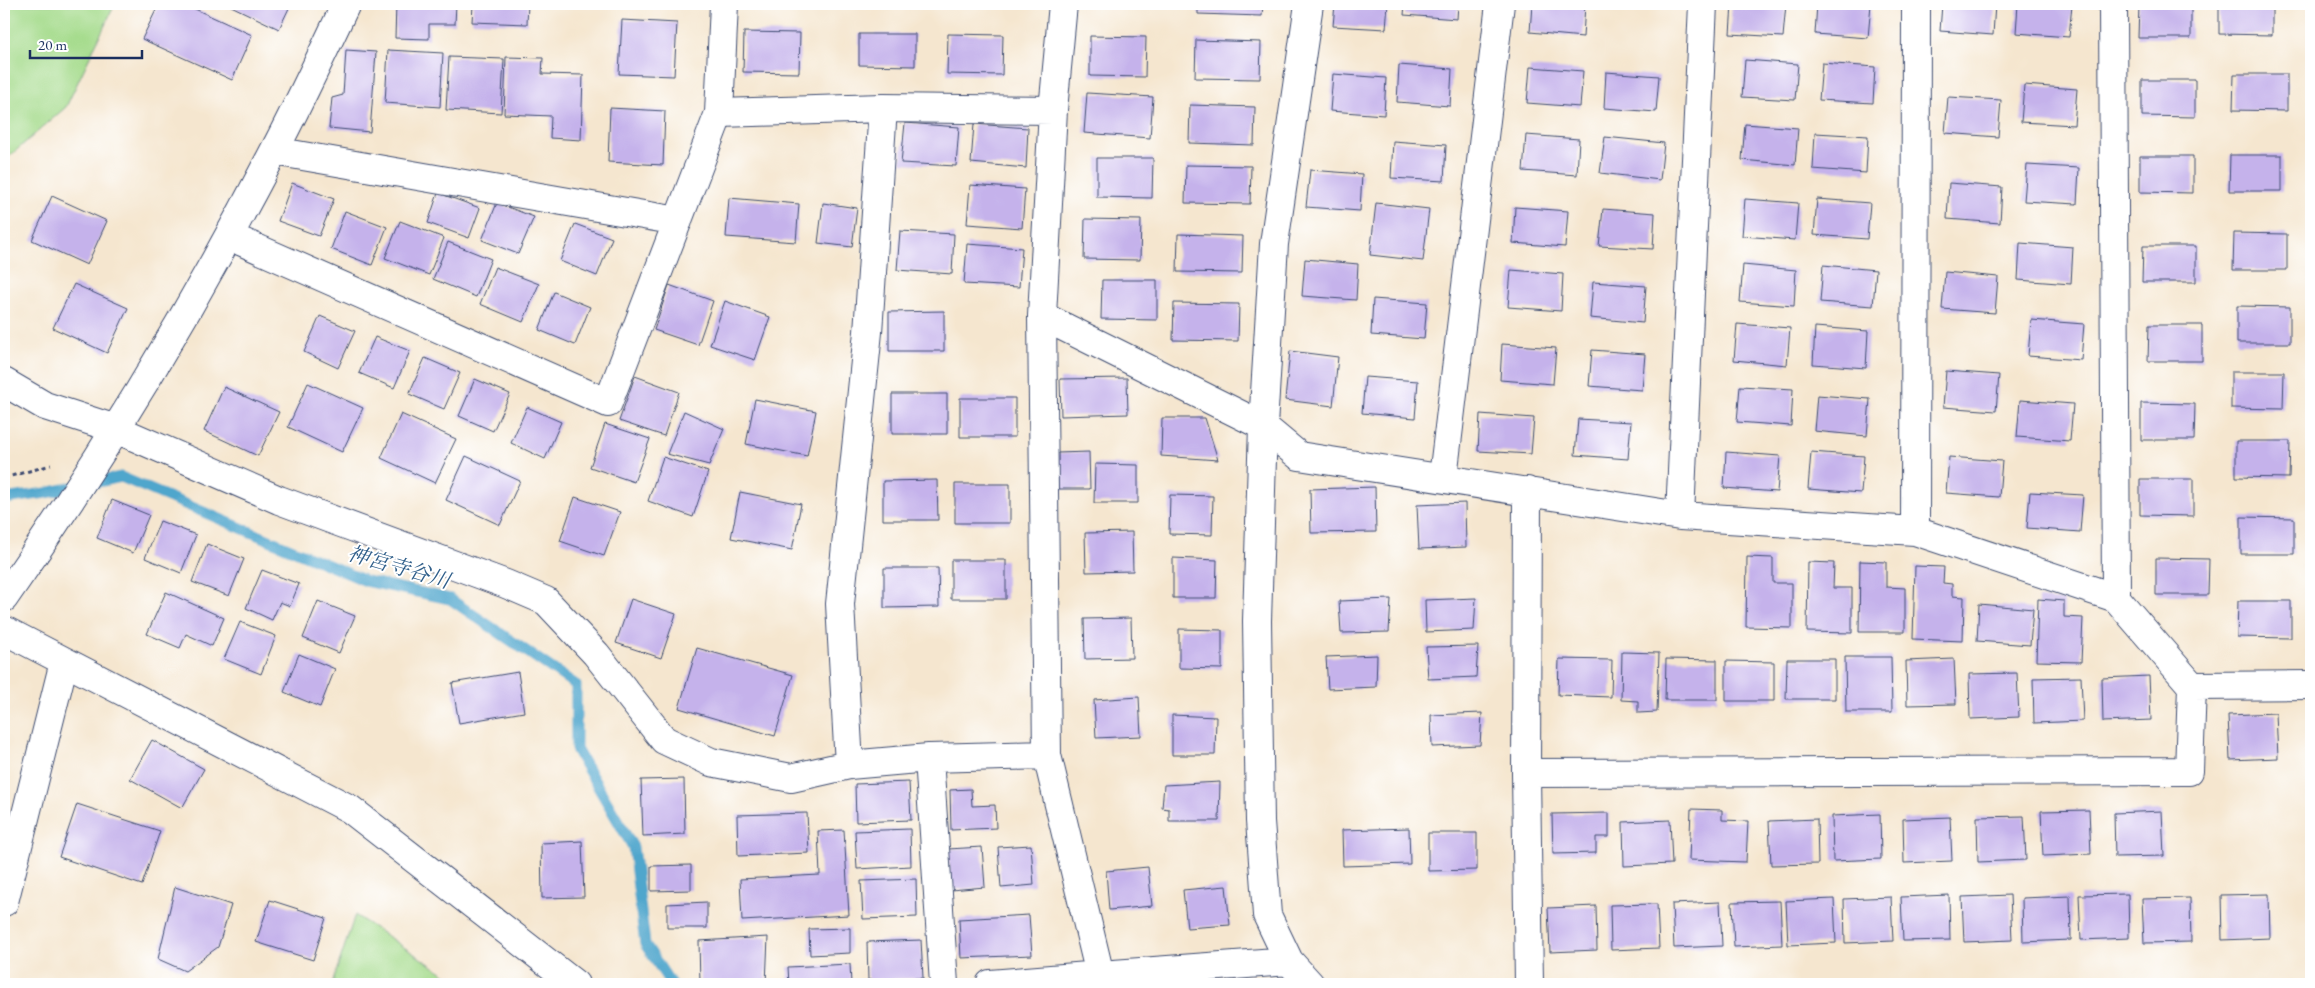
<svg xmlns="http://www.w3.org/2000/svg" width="2315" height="988" font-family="'EB Garamond','Noto Serif JP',serif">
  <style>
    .green { fill: #a5db8c; stroke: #608575 }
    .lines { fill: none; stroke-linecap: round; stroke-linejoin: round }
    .stream { stroke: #50a6cc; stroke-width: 11 }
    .building { fill: #c5b2eb }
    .minor-casing { stroke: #3c4a6f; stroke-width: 30 }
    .tertiary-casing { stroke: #3c4a6f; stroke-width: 30 }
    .path { stroke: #3c4a6f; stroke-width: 3; stroke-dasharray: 4 4; stroke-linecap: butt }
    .minor { stroke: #fff; stroke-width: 28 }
    .tertiary { stroke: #fff; stroke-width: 28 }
    .labels { text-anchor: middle; stroke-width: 4; stroke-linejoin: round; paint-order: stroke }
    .water-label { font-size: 21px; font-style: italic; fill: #305f8a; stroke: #fff }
  </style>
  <rect width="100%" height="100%" fill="#fff"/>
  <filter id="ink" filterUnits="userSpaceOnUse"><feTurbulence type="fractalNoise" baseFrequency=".02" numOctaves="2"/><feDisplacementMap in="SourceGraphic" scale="10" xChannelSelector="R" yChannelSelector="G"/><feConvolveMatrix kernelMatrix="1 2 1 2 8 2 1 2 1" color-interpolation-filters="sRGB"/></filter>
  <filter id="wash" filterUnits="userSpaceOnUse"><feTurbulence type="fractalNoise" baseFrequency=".0096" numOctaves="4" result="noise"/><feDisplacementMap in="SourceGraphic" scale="20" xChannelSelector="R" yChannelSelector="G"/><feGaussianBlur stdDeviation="1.12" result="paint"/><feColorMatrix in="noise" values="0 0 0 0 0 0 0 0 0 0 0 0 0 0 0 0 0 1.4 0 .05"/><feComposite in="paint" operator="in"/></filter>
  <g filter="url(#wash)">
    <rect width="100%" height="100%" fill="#f5e6cf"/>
    <path class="green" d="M4,4H115L66,107L4,161Z
      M355,915L460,984H332Z"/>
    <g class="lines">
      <path class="stream" d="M4,499L46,493L121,477L366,581L450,599L576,685V749L633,847L645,944L671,984"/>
    </g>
    <g id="blocks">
      <path class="building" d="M159,4H184L252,35L232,80L142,39Z
        M227,4H291L279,29Z
        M396,4H456L455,24H429V39L395,38Z
        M473,4H528L527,24L472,22Z
        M1198,4H1263L1262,16L1198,14Z
        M1335,4H1388L1386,29L1333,26Z
        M1405,4H1458L1457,19L1404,15Z
        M1532,4H1585L1583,37L1530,32Z
        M1732,4H1786L1783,37L1730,34Z
        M1817,4H1871L1868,38L1815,34Z
        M1942,4H1995L1993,35L1940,31Z
        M2018,4H2072L2069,37L2016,33Z
        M2139,4H2191V38H2138Z
        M2219,4H2272V35L2219,34Z
        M622,20L677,23L674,76L619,74Z
        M744,32L800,33L799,73L743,72Z
        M859,34H915V66L859,65Z
        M948,34L1003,35L1002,75L947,74Z
        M1090,36L1146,37L1145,77L1090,76Z
        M1196,40L1261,42L1260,79L1195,78Z
        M346,50L376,52L370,132L329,128L332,98L343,95Z
        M388,50L443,53L440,107L385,103Z
        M449,57L504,59L501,113L446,110Z
        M506,57L543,58L542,74L583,75L581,140L550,138L551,116L504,114Z
        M1745,60L1798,64L1795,100L1742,97Z
        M1822,63L1875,67L1873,103L1819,100Z
        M1399,65L1452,69L1450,106L1397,102Z
        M1530,67L1583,71L1580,107L1527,103Z
        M1606,72L1659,76L1656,112L1604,108Z
        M1333,74L1386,78L1384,115L1330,111Z
        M2234,74H2287V111L2233,110Z
        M2142,80H2195V117L2142,116Z
        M2024,85L2077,89L2074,125L2021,122Z
        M1087,93L1153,97L1150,138L1084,133Z
        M1948,97L2001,100L1998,137L1945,133Z
        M1190,105L1255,107L1254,145L1189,143Z
        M610,108L665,111L663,165L608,162Z
        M905,123L959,127L956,166L901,163Z
        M974,124L1028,128L1026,168L971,163Z
        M1745,124L1798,128L1795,165L1742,160Z
        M1815,133L1868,136L1866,173L1813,169Z
        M1526,135L1579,139L1577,175L1523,171Z
        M1605,137L1664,143L1660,180L1600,173Z
        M1393,141L1446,145L1444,181L1391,178Z
        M2230,155H2282V191H2229Z
        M2140,156H2193V193L2140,192Z
        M1097,158H1153L1152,198L1097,197Z
        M1186,165L1251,166L1250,204L1185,203Z
        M2027,165L2079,168L2077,204L2024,201Z
        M1310,170L1362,174L1360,211L1306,207Z
        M292,183L334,199L319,236L278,221Z
        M1949,183L2002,187L2000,223L1947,219Z
        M970,185L1025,189L1022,228L967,224Z
        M438,193L480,208L469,238L428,223Z
        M52,196L107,221L87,265L32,240Z
        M729,198L799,204L796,242L726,237Z
        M1745,199L1798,203L1795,240L1742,236Z
        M1817,199L1870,203L1867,239L1814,235Z
        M497,203L534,217L518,254L482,240Z
        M823,203L857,208L852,247L818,243Z
        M1376,203L1429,209L1423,261L1370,255Z
        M1515,207L1568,211L1565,247L1513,243Z
        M1603,209L1655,213L1653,249L1599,246Z
        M345,211L387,227L372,265L331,249Z
        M1085,219L1141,220L1140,260L1084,259Z
        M400,221L444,238L429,275L385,258Z
        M575,224L612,238L597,276L560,261Z
        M900,231L954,234L952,274L897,270Z
        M2234,233L2287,234V270H2233Z
        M1178,234L1243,236L1242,273L1177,272Z
        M448,242L491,259L476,297L433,279Z
        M2020,243L2073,247L2071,284L2018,280Z
        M967,244L1022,248L1019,287L964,284Z
        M2143,246H2196V282H2142Z
        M1305,259L1358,264L1356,300L1302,296Z
        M1743,265L1796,270L1794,306L1740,302Z
        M1823,265L1876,270L1873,306L1820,302Z
        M495,267L539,284L523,322L480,304Z
        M1511,270L1563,274L1561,311L1508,307Z
        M1945,272L1998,277L1995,313L1942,309Z
        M1102,280H1157V320L1101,319Z
        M1593,282L1646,286L1643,323L1590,318Z
        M74,284L128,308L107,353L53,328Z
        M669,285L713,301L698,345L654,330Z
        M554,292L590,307L575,345L539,330Z
        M1373,299L1427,303L1424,339L1371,335Z
        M725,301L770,317L755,360L710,345Z
        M1174,303L1239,304L1238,341L1173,340Z
        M2237,306L2290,307V343H2237Z
        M944,311V351H889V312Z
        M320,316L355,331L338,368L304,352Z
        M2031,320L2084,324L2081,360L2028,356Z
        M1737,324L1790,328L1787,365L1734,360Z
        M2149,325H2202V361H2148Z
        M1815,327L1868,331L1866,368L1813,364Z
        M375,337L410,351L394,388L359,373Z
        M1502,344L1556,348L1553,384L1500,380Z
        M1592,350L1645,354L1642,390L1589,386Z
        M1290,351L1338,357L1333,406L1285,400Z
        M425,358L460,373L444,409L409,394Z
        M1946,371L1999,375L1996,411L1943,407Z
        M2231,372H2284L2283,409L2231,408Z
        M635,376L679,392L664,436L619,421Z
        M1365,377L1418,381L1415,418L1362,413Z
        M1127,378L1128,414L1061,416L1060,379Z
        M475,379L510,394L493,431L459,416Z
        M308,383L363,408L342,452L288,427Z
        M1740,386L1793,389L1791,426L1737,422Z
        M224,387L279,412L258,456L204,431Z
        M892,394H947V434H892Z
        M1817,395L1870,399L1867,436L1814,431Z
        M960,398H1015V437H960Z
        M755,399L816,411L807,456L746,444Z
        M2020,400L2073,404L2070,441L2017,437Z
        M2141,403L2195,404L2194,440H2141Z
        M527,407L561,422L545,459L511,443Z
        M684,411L724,429L709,465L667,454Z
        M401,414L456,439L435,483L381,458Z
        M1480,414L1534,418L1531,454L1478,451Z
        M1162,418H1205L1218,460L1161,456Z
        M1578,419L1631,422L1628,459L1575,455Z
        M605,424L650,439L634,482L590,467Z
        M2236,441H2290L2289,478L2236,477Z
        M1089,452L1090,489H1058L1057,453Z
        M1726,452L1780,456L1777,492L1724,488Z
        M1811,452L1864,456L1861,493L1808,489Z
        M466,456L520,481L500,525L446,500Z
        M663,457L708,472L693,517L648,501Z
        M1949,457L2002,461L1999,497L1946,493Z
        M1095,464L1138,465V503H1094Z
        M2140,479H2193V516L2140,515Z
        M937,480L938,520H883V481Z
        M955,484H1010V523H955Z
        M1375,487L1376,532L1311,533L1310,489Z
        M740,492L801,504L792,550L731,538Z
        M2030,492L2083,495L2080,532L2027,528Z
        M1170,495L1213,496L1212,535L1169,534Z
        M575,497L620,512L604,556L560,541Z
        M112,500L149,515L133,553L97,538Z
        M1465,503L1466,547L1419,549L1417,505Z
        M2241,517L2294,518V554H2241Z
        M160,521L196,535L181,573L145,558Z
        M1132,532L1133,571L1086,572L1085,533Z
        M207,544L244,559L229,596L192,582Z
        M1747,557L1773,558V583H1792V628L1746,627Z
        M1173,558L1217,560L1216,598H1173Z
        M2156,558L2209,559L2208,595H2156Z
        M951,560H1006V599H951Z
        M1860,561L1886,562V587L1905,588V632H1859Z
        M1808,562L1834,563L1833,588H1852V633L1807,632Z
        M1915,566L1944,567L1943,583L1952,584V596L1964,597L1963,641L1913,639Z
        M884,568H938L939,607L884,608Z
        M262,570L299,584L290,606L280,602L272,620L246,608Z
        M166,592L224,618L212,646L186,634L180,648L147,634Z
        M1476,598L1474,630L1426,632L1425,600Z
        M631,599L676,614L661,658L616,643Z
        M1391,599L1389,632L1341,633L1339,601Z
        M2038,599L2064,601V617L2083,618L2081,662L2036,661Z
        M318,601L355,616L339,653L303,638Z
        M2238,601H2291V638L2237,637Z
        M1979,604L2033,609L2030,645L1977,641Z
        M1131,618L1132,658L1085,659L1084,619Z
        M240,622L276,636L261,674L224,659Z
        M1179,629L1222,630V669L1179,668Z
        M1478,646L1476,677L1428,679L1426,647Z
        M697,648L793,675L775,736L679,708Z
        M1622,652L1659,653L1657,712L1638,713V701L1621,700Z
        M299,654L335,669L320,707L284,692Z
        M1377,655L1376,687L1328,689L1326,657Z
        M1845,657H1891L1892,712H1846Z
        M1559,659L1612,660L1611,697L1558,695Z
        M1666,659L1717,660V700H1665Z
        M1787,659H1835V699H1786Z
        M1954,659L1956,704L1907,705L1906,661Z
        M1726,661L1774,662V701H1726Z
        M518,672L524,712L459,723L452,683Z
        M2017,673L2019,717L1970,719L1969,674Z
        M2149,676L2151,720L2103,722L2102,678Z
        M2081,677L2083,721L2034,723L2033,678Z
        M1139,697L1141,736L1096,738L1094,700Z
        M1482,713L1480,745L1432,747L1431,715Z
        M2276,713L2278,758L2230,760L2228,715Z
        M1172,715L1216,717L1215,755H1172Z
        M152,740L204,769L182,808L130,779Z
        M684,779L685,834L643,836L641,780Z
        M909,782L911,820L856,822L855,784Z
        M1220,782L1219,821H1169V809L1162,808L1164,785Z
        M971,789L972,806L995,805L996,828L951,830L950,790Z
        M77,804L160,831L142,885L59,857Z
        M1691,809L1722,810V820L1748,821L1746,862L1689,860Z
        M2089,810L2091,854L2043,856L2041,811Z
        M2162,811L2164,856L2115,857L2114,813Z
        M807,813L809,853L738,856L737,815Z
        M1609,813V837H1596V853L1553,854L1552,814Z
        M1880,814L1881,859L1833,861L1832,816Z
        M2024,816L2026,860L1978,862L1977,817Z
        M1950,817L1952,861L1904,863L1903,819Z
        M1817,819L1818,864L1771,865L1769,821Z
        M1670,820L1672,864L1624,866L1623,822Z
        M1409,828L1410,864L1343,866L1342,830Z
        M910,829L911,866L857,869L855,831Z
        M844,830L849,915L742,921L740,879L820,875L818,831Z
        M1428,833H1477V870L1428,871Z
        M582,841L584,897L542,898L541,843Z
        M1031,845L1034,885L1001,888L998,847Z
        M982,847L985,887L951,890L948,849Z
        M691,865V890L651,891V866Z
        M1148,867L1152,906L1109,910L1106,871Z
        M916,879L917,917L863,919L861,881Z
        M1226,886L1230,925L1187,928L1183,890Z
        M175,887L231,905L218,947L185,971L158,959Z
        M2128,894L2129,938L2081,940L2079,895Z
        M2269,894L2270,938L2222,940L2221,895Z
        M1949,895L1950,940L1903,941L1901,897Z
        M2010,895L2012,940L1964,942L1962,897Z
        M2070,896L2071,940L2023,942L2022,898Z
        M1891,897L1893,941L1845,943L1844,899Z
        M2190,898L2191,942L2144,943L2142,899Z
        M1834,899L1836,943L1788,945L1786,901Z
        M270,900L326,918L313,960L256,942Z
        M1780,901L1782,945L1734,947L1732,902Z
        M707,902V928H667V904Z
        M1720,902L1722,946L1674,948L1672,904Z
        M1657,904L1659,948L1611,950L1610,905Z
        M1596,906L1597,950L1550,952L1548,908Z
        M1029,915L1032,955L961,958L959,919Z
        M850,928V953L810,955L809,929Z
        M768,937L766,984H700L699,941Z
        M921,940L923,978L868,980L867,942Z
        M850,964L851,984H789L788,967Z"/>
    </g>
  </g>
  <g filter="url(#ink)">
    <use href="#blocks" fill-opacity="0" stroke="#3c4a6f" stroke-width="1"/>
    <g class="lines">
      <g class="minor-casing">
        <path id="minor" d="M724,4L719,113L883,108L868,332L840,604L849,765L929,758L1047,755
          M1063,4L1053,110L1042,316L1263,426L1299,456L1680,516L1915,531L2116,598L2192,686L2311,685
          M1309,4L1274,244L1263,426L1257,621L1260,821L1267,915L1289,961L1310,984
          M2113,4L2116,598
          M883,108L1053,110
          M274,151L678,221
          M229,236L608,403L719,113
          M1042,316L1047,755L1100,975L1289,961
          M4,382L45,406L116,429L279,500L506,584L546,601L596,654L664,740L711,762L791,778L849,765
          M1443,477L1500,4
          M1527,491L1526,773L1529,984
          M1680,516L1703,4
          M1915,531L1916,4
          M4,598C103,457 193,307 273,153C299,104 322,54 346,4
          M929,758L944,984
          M1526,773L2189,771L2192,686
          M4,902L64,662
          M990,984L1100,975V984"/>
      </g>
      <g class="tertiary-casing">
        <path id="tertiary" d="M4,630L350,809L575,984"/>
      </g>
      <path class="path" d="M4,478L51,465"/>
      <use href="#minor" class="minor"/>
      <use href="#tertiary" class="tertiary"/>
    </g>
  </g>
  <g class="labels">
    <g class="water-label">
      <text transform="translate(399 567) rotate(16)" y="7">神宮寺谷川</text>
    </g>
  </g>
  <rect width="2315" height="988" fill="none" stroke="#fff" stroke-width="20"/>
  <path d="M30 50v8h112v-8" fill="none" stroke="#1b2f5e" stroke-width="2.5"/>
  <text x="38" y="50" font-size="15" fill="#1b2f5e" stroke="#ffffff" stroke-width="4" paint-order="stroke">20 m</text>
</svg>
